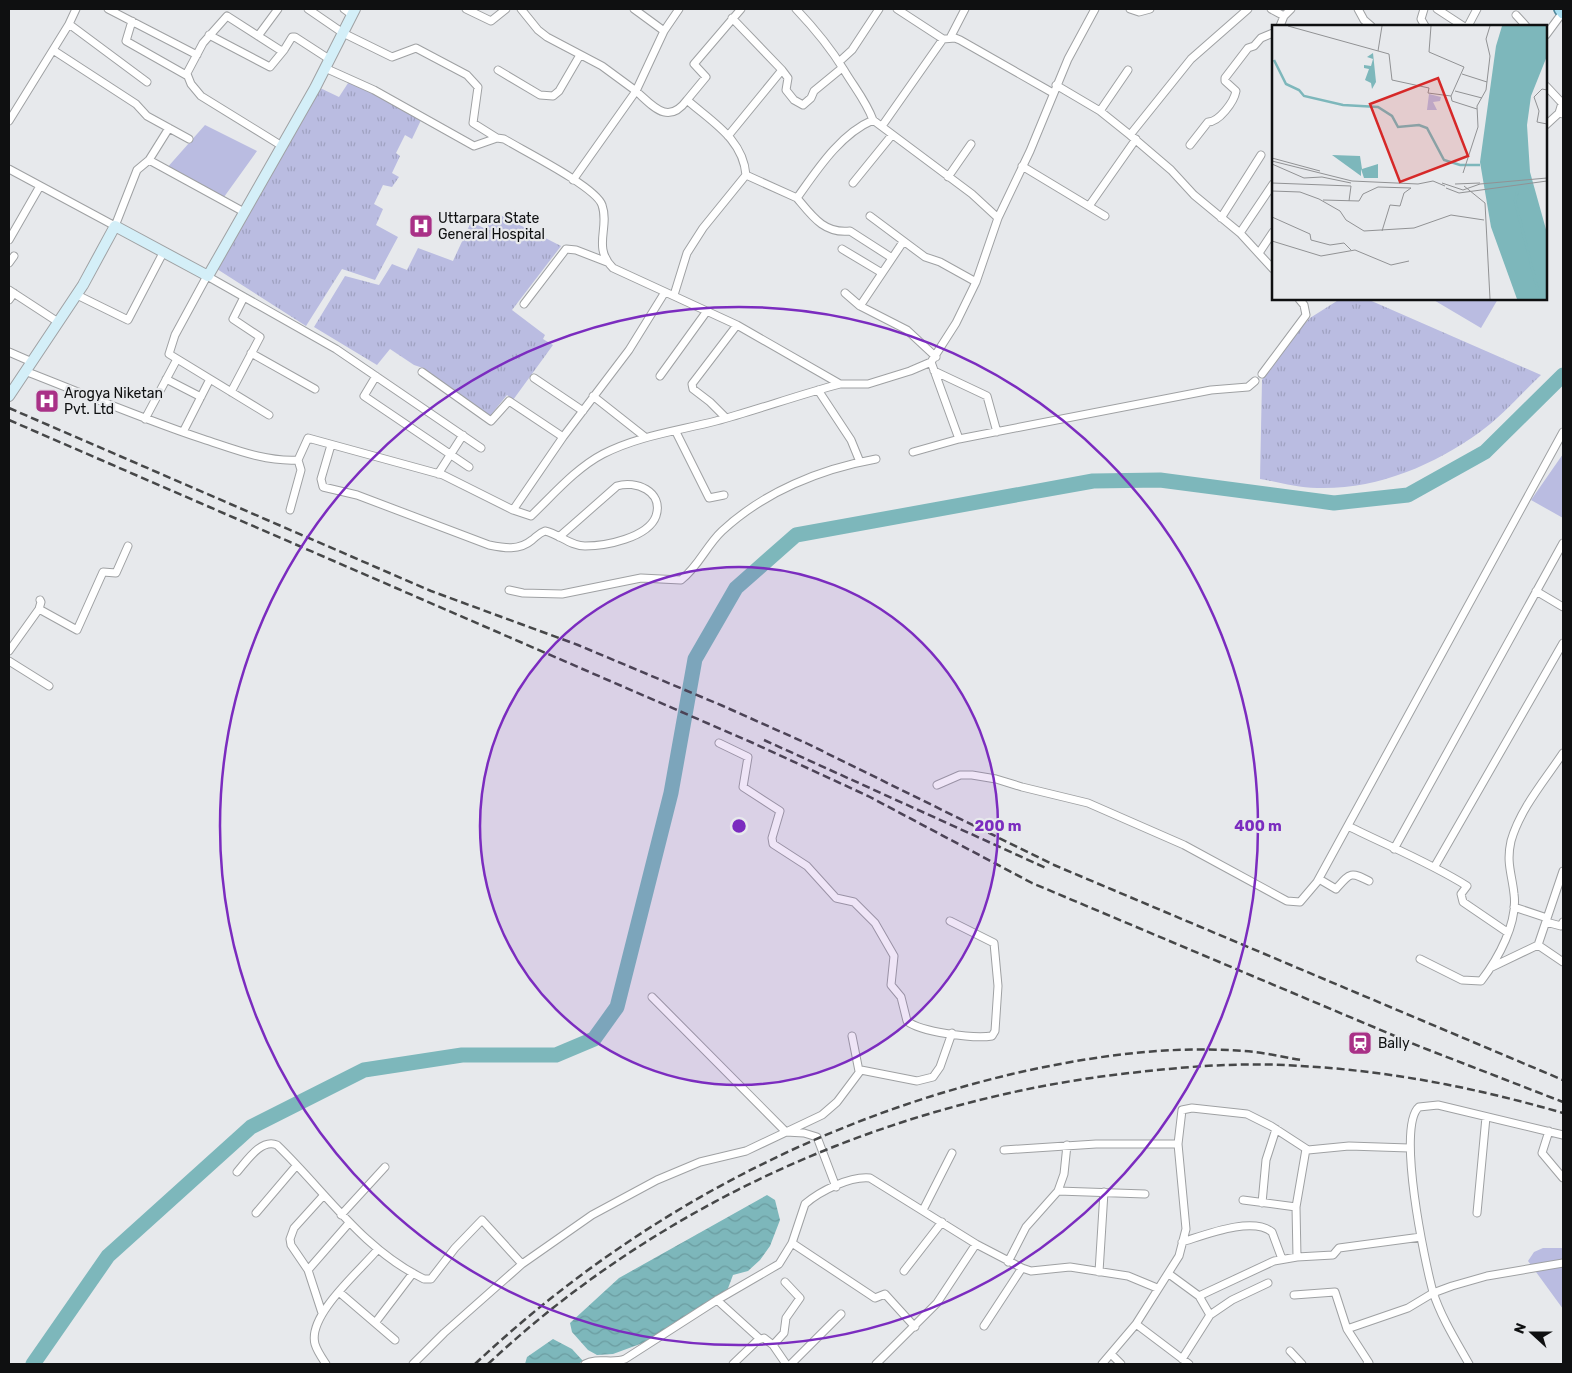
<svg xmlns="http://www.w3.org/2000/svg" width="1572" height="1373" font-family="Rubik,sans-serif">
  <style>
    .park { fill: url(#park-tufts) }
    .garden { fill: #babce1 }
    .water { fill: url(#water-waves) }
    .lines { fill: none; stroke-linecap: round; stroke-linejoin: round }
    .river { stroke: #7db7bb; stroke-width: 15 }
    .street-casing { stroke: #9fa1a3; stroke-width: 9 }
    .secondary-casing { stroke: #9fa1a3; stroke-width: 12 }
    .primary-casing { stroke: #4f889c; stroke-width: 14 }
    .street { stroke: #fff; stroke-width: 7 }
    .secondary { stroke: #d4eff8; stroke-width: 10 }
    .primary { stroke: #aadff1; stroke-width: 11 }
    .rail { stroke: #464748; stroke-width: 2.5; stroke-dasharray: 8 4; stroke-linecap: butt }
    .ring { fill: none; stroke: #7b2cbf; stroke-width: 2.5 }
    .labels { text-anchor: middle; stroke-width: 4.5; stroke-linejoin: round; paint-order: stroke }
    .poi-label { font-size: 14px; fill: #0f1011; stroke: #e7e9ec; text-anchor: start }
    .inset-river { fill: none; stroke: #7db7bb; stroke-width: 2.5 }
    .inset-road { fill: none; stroke: #919294; stroke-width: 1 }
    .view { fill: #d62828; fill-opacity: 0.15; stroke: #d62828; stroke-width: 2.5 }
    .inset-edge { fill: none; stroke: #0f1011; stroke-width: 2.5 }
    .centre { fill: #7b2cbf; stroke: #e7e9ec; stroke-width: 2.5 }
    .ring-label { font-size: 15px; text-anchor: middle; font-weight: bold; fill: #7b2cbf; stroke: #e7e9ec; stroke-width: 4.5; stroke-linejoin: round; paint-order: stroke }
  </style>
  <defs>
    <pattern id="park-tufts" width="24" height="20" patternUnits="userSpaceOnUse" patternTransform="scale(1.25)"><rect width="24" height="20" fill="#babce1"/><path d="M3 7l-1-3M5 7V3M7 7l1-3M15 17l-1-3M17 17v-4M19 17l1-3" fill="none" stroke="#9fa1c0"/></pattern>
    <pattern id="water-waves" width="16" height="10" patternUnits="userSpaceOnUse" patternTransform="scale(1.25)"><rect width="16" height="10" fill="#7db7bb"/><path d="M0 5q4-4 8 0t8 0" fill="none" stroke="#6b9ca0"/></pattern>
  </defs>
  <rect width="100%" height="100%" fill="#e7e9ec"/>
  <path class="park" d="M350,80L422,118L412,139L405,135L396,153L400,156L392,173L399,177L392,187L383,185L374,204L383,209L376,225L398,237L375,280L342,269L306,326L217,269L318,87L339,97Z
    M496,213L561,246L512,310L545,335L543,339L553,345L513,400L507,395L490,416L423,368L414,365L390,349L377,365L314,327L345,276L379,285L392,264L407,270L418,248L453,261L471,222L486,229Z
    M1340,299H1367L1541,375C1521,394 1502,416 1480,432C1433,466 1375,490 1317,488C1298,488 1279,482 1260,479L1262,380L1278,351L1310,318Z"/>
  <path class="garden" d="M205,125L257,151L224,197L166,169Z
    M1432,299H1498L1481,328Z
    M1563,454V518L1531,500Z
    M1543,1248H1563V1309L1528,1261L1534,1252Z"/>
  <path class="water" d="M767,1195L775,1200L780,1220L770,1246L760,1260L748,1271L733,1275L727,1291L659,1337L613,1354L597,1355L588,1350L572,1332L570,1323L619,1278Z
    M553,1339L572,1349L583,1361L578,1364H525L527,1357Z"/>
  <g class="lines">
    <path class="river" d="M33,1364L108,1256L251,1127L364,1070L462,1055H556L594,1039L617,1007L671,793L695,659L736,588L796,535L1093,481L1160,480L1334,503L1408,495L1485,452L1563,375"/>
    <g class="street-casing">
      <path id="street" d="M108,9L197,55
        M308,9L343,33L392,57L416,48L467,75L478,87L473,123L497,138
        M344,9L352,15
        M466,9L491,21L506,9
        M521,9L538,30L547,37L602,66L636,91L664,31L679,9
        M634,9L664,31
        M741,9L694,64L706,77L687,100C712,122 743,139 746,175L797,198C817,170 840,134 873,120L972,194L998,218
        M796,9C814,28 830,47 844,70C854,87 866,101 873,120
        M897,9L943,39
        M1130,9L1139,12L1150,9
        M1271,9L1284,16L1291,9
        M1358,9L1364,20L1371,26
        M1424,9L1421,19L1425,26
        M1437,9L1463,26
        M1516,15L1526,26
        M132,21L126,41L186,75L203,43L227,16L280,50H284L292,37H295L329,59
        M69,24L147,82
        M1280,26L1284,16
        M1468,26L1477,9
        M209,35L270,67L284,50
        M1546,35L1563,12
        M258,36L278,9
        M950,38L965,9
        M53,50L136,104L147,116L189,139
        M840,61L852,50L879,9
        M325,68L374,90L474,146L497,138L504,139C524,151 596,187 602,205C610,228 592,247 613,268L737,325L840,384H868L910,371L931,362L956,323L976,282L998,218L1030,151L1068,59L1095,9
        M498,70L540,95L553,96L559,91L580,55
        M782,70L788,78L786,90L794,100L803,105L811,98L814,91L842,68
        M187,74L191,84L201,96L282,146
        M1056,85L1100,111L1130,135L1171,170L1194,195L1240,233L1273,269
        M1546,86L1562,103L1559,113L1563,114
        M1100,111L1128,70
        M9,121L69,24L76,9
        M1546,125L1559,113
        M882,126L943,39L955,38L960,40L1053,93
        M1130,135L1191,59L1248,9
        M728,136L782,70L732,18
        M1190,145L1208,122C1219,122 1234,102 1236,91L1225,81V78L1248,48L1254,46L1261,38L1273,33
        M149,160L169,128
        M1022,166L1105,216
        M9,169L115,226L137,170L149,160L244,212
        M948,177L971,144
        M573,180L636,91C653,106 668,126 687,100
        M853,183L892,135
        M797,198C812,216 824,234 850,231L892,258
        M1089,206L1136,139
        M870,216L925,257L940,262L976,282
        M1221,218L1261,155
        M1240,233L1273,184
        M9,240L40,186
        M842,249L882,273
        M1259,253L1273,232
        M9,263L14,256
        M9,290L58,322
        M845,293L860,306L907,330L936,357
        M77,295L128,320L163,253
        M674,295L687,253L703,228L746,175
        M9,300L14,293
        M524,304L566,249L576,250L607,262
        M860,306L903,242
        M9,352L32,362
        M251,353L315,389
        M931,362L959,439L1211,390L1248,387L1255,381
        M25,371C84,394 143,419 203,439C234,449 265,462 298,460
        M934,371L987,396L997,432
        M422,372L491,421L509,401L563,437L629,350L665,292
        M1262,374L1306,315L1304,305L1299,299
        M376,376L364,396L469,467
        M660,376L707,311
        M534,378L583,411
        M166,379L201,397
        M818,390L851,440L860,462
        M231,392L260,337L233,319L244,297
        M593,396L645,437
        M269,415L169,354L175,335L207,276L336,349L481,448
        M726,418L710,402L693,389L692,384L737,325
        M145,419L177,359
        M183,432L210,379
        M676,432L709,498L724,495
        M331,445L321,479L323,487L357,495L489,545C504,548 519,551 532,540C537,536 539,533 545,531C559,534 570,546 585,546C605,546 648,538 656,516C664,491 635,480 617,486L559,537
        M913,452L959,439
        M438,474L463,435
        M290,510L301,470L298,460L308,438L443,475L513,510L531,516C553,495 576,468 603,454C638,436 677,431 716,421C757,410 798,395 840,384
        M513,510L563,437
        M509,590L523,593L562,594L641,578L681,580C699,566 706,546 722,531C764,492 820,469 876,459
        M1536,591L1563,607
        M39,609L77,630L103,572L116,573L128,546
        M9,651L39,609L41,602L40,600
        M9,661L49,686
        M719,743L748,757L743,787L780,811L772,838L773,844L807,866L836,898L854,902L875,923L894,956L891,985L901,997L907,1021C920,1032 974,1039 992,1036L995,1031L998,986L994,943L950,921
        M937,785L960,775H972L996,779L1022,787L1088,803L1184,845L1287,901L1300,902L1317,882L1563,432
        M1348,826C1388,846 1429,862 1467,886L1461,894L1463,902L1507,932
        M1394,849L1563,543
        M1435,866L1563,643
        M1319,879L1336,889C1350,873 1350,871 1369,881
        M1514,907L1547,918
        M1546,922L1561,926L1563,922
        M1538,945L1563,871
        M1538,945L1563,962
        M1420,959L1462,980L1481,981C1498,959 1518,923 1514,894C1512,874 1506,863 1511,841C1520,809 1545,780 1563,753
        M1492,967L1538,945
        M652,997L786,1132L804,1133L817,1137L836,1187
        M852,1036L859,1071
        M1549,1131L1542,1153L1563,1178
        M1004,1150L1096,1144H1178
        M237,1172C246,1162 261,1138 277,1145C325,1191 362,1249 424,1279H431L455,1248L482,1220L522,1264
        M1058,1191L1145,1194
        M1243,1200L1296,1207
        M1262,1203L1266,1160L1276,1129
        M923,1210L952,1153
        M256,1213L296,1166
        M1477,1213L1486,1117
        M341,1215L385,1167
        M1182,1242C1205,1235 1252,1216 1272,1232L1282,1259
        M792,1243L875,1298L885,1294L915,1327
        M1297,1257L1296,1207L1306,1149
        M1008,1262L1026,1227L1058,1191L1064,1174L1067,1145
        M308,1270L349,1223
        M904,1271L942,1222
        M1099,1272L1104,1192
        M1169,1274L1199,1296L1210,1315L1182,1359
        M785,1282L800,1298L786,1318L784,1333L773,1345L786,1364
        M339,1292L395,1340
        M1294,1295L1335,1292L1347,1329
        M1199,1296L1274,1261L1297,1257L1333,1255L1339,1248L1421,1237
        M717,1300L760,1339
        M322,1313L308,1270L291,1245L290,1239L294,1228L323,1196
        M1210,1315L1232,1300L1268,1283
        M375,1323L413,1273
        M984,1326L1022,1268
        M1290,1351L1302,1364
        M1111,1354L1121,1364
        M326,1364C322,1358 317,1351 315,1344C307,1315 361,1270 378,1249
        M413,1364L444,1333L522,1264L592,1215L657,1180L700,1162L746,1151L822,1115L837,1102L861,1070L917,1081L933,1077L940,1067L952,1033
        M585,1364C597,1357 612,1364 625,1359L717,1300L779,1264L792,1243L805,1204C820,1191 850,1176 870,1178L976,1244L1022,1268L1031,1271L1070,1267L1128,1276L1157,1288
        M733,1364L758,1340L764,1338L773,1345
        M791,1364L841,1314
        M876,1364L937,1303L976,1244
        M1102,1364L1136,1324
        M1189,1364L1136,1324L1179,1256L1186,1229L1178,1144L1182,1110L1192,1108L1247,1114L1271,1126L1308,1150L1349,1146L1409,1148
        M1367,1364L1369,1363L1347,1329L1408,1308L1433,1293L1452,1286L1487,1276L1563,1263
        M1469,1364C1456,1341 1441,1317 1433,1292C1425,1263 1396,1126 1419,1107L1438,1105L1563,1135"/>
    </g>
    <g class="secondary-casing">
      <path id="secondary" d="M9,396L83,285L115,226L208,276L315,88L355,9"/>
    </g>
    <g class="primary-casing">
      <path id="primary" d="M1560,9L1563,13"/>
    </g>
    <use href="#street" class="street"/>
    <use href="#secondary" class="secondary"/>
    <use href="#primary" class="primary"/>
    <path class="rail" d="M9,408L431,591L578,645L723,706L806,743L1054,865L1563,1080
      M9,420L753,743L868,796L1032,883L1421,1047L1563,1102
      M764,740L1046,868
      M475,1364C626,1222 810,1122 1012,1074C1086,1057 1166,1045 1243,1051C1263,1052 1282,1057 1301,1060
      M488,1364C665,1198 899,1097 1139,1072C1192,1066 1247,1062 1301,1066C1391,1071 1477,1088 1563,1113"/>
  </g>
  <circle cx="739" cy="826" r="259" fill="#7b2cbf" fill-opacity=".12"/>
  <g class="ring">
    <circle cx="739" cy="826" r="259"/>
    <circle cx="739" cy="826" r="519"/>
  </g>
  <defs>
    <g id="hospital-square" transform="scale(1.25)"><rect x="-9" y="-9" width="18" height="18" rx="4" fill="#a93187" stroke="#e7e9ec"/><path d="M-5-5h3v3.5h4V-5h3V5h-3V1.5h-4V5h-3Z" fill="#fff"/></g>
    <g id="station-square" transform="scale(1.25)"><rect x="-9" y="-9" width="18" height="18" rx="4" fill="#a93187" stroke="#e7e9ec"/><path d="M-3-6H3Q5-6 5-4V2Q5 4 3 4L4.5 6H3L1.5 4h-3L-3 6H-4.5L-3 4Q-5 4-5 2V-4Q-5-6-3-6ZM-3.5-4v3h7v-3ZM-3.5 1v1.5H-2V1ZM2 1v1.5H3.5V1Z" fill="#fff"/></g>
  </defs>
  <g fill-rule="evenodd">
    <use href="#hospital-square" x="421" y="226"/>
    <use href="#hospital-square" x="47" y="401"/>
    <use href="#station-square" x="1360" y="1043"/>
  </g>
  <g class="labels">
    <g class="poi-label">
      <text x="438" y="223">Uttarpara State<tspan x="438" dy="16">General Hospital</tspan></text>
      <text x="64" y="398">Arogya Niketan<tspan x="64" dy="16">Pvt. Ltd</tspan></text>
      <text x="1378" y="1048">Bally</text>
    </g>
  </g>
  <g transform="translate(1272 25)">
    <rect width="275" height="275" fill="#e7e9ec"/>
    <path d="M157,69L169,72L168,76L161,77L165,85H155Z" fill="#babce1"/>
    <path d="M230,1H275V31L259,71L255,100L258,147L275,208V274H245L219,202L208,137L224,21ZM101,28L104,57L100,64L99,58L93,55L97,44L92,43V40L99,41L101,34L95,32ZM60,130L88,131L90,144L106,139V153H92L89,144V151Z" fill="#7db7bb"/>
    <path class="inset-river" d="M2,35L14,59L27,65L32,71L71,80L106,82L120,91L126,102L147,100L155,103L172,135L188,140H208M247,161L243,176L268,274"/>
    <path class="inset-road" d="M16,1L117,29L120,55L157,63L156,68L179,71L180,76L205,84M159,1L157,27L192,42L179,71M106,26L110,1M190,49L215,57M275,65L270,64L262,72L267,86L265,97L275,99M183,66L210,73M0,133L48,146M0,136L80,156L146,159L161,156L173,161M0,139L32,153L50,152L79,158M191,148L206,102L205,81L214,65L218,31L214,14L218,1M0,158L79,161L77,176M170,158L191,165L208,159L275,153M183,159L208,158M192,161L213,178L218,274M174,163L187,168L275,156M0,166L28,167L47,174L68,186L74,195L92,206L142,203L179,190L212,195M51,175L87,176L91,169L106,162L139,163L132,168L128,181L118,180L110,206M0,192L38,209L39,215L58,220L72,218L79,225M0,216L49,231L83,225L119,240L137,236"/>
    <path class="view" d="M166,53L196,131L128,157L98,79Z"/>
    <rect width="275" height="275" class="inset-edge"/>
  </g>
  <circle cx="739" cy="826" r="8" class="centre"/>
  <g class="ring-label">
    <text x="998" y="831">200 m</text>
    <text x="1258" y="831">400 m</text>
  </g>
  <rect width="1572" height="1373" fill="none" stroke="#0f1011" stroke-width="20"/>
  <g transform="translate(1532 1333) rotate(291)" stroke="#e7e9ec" stroke-width="4" paint-order="stroke">
  <path d="M0-4L9 19L0 12L-9 19Z" fill="#0f1011"/>
  <text y="-8" font-size="14" font-weight="bold" text-anchor="middle" fill="#0f1011">N</text>
  </g>
</svg>
